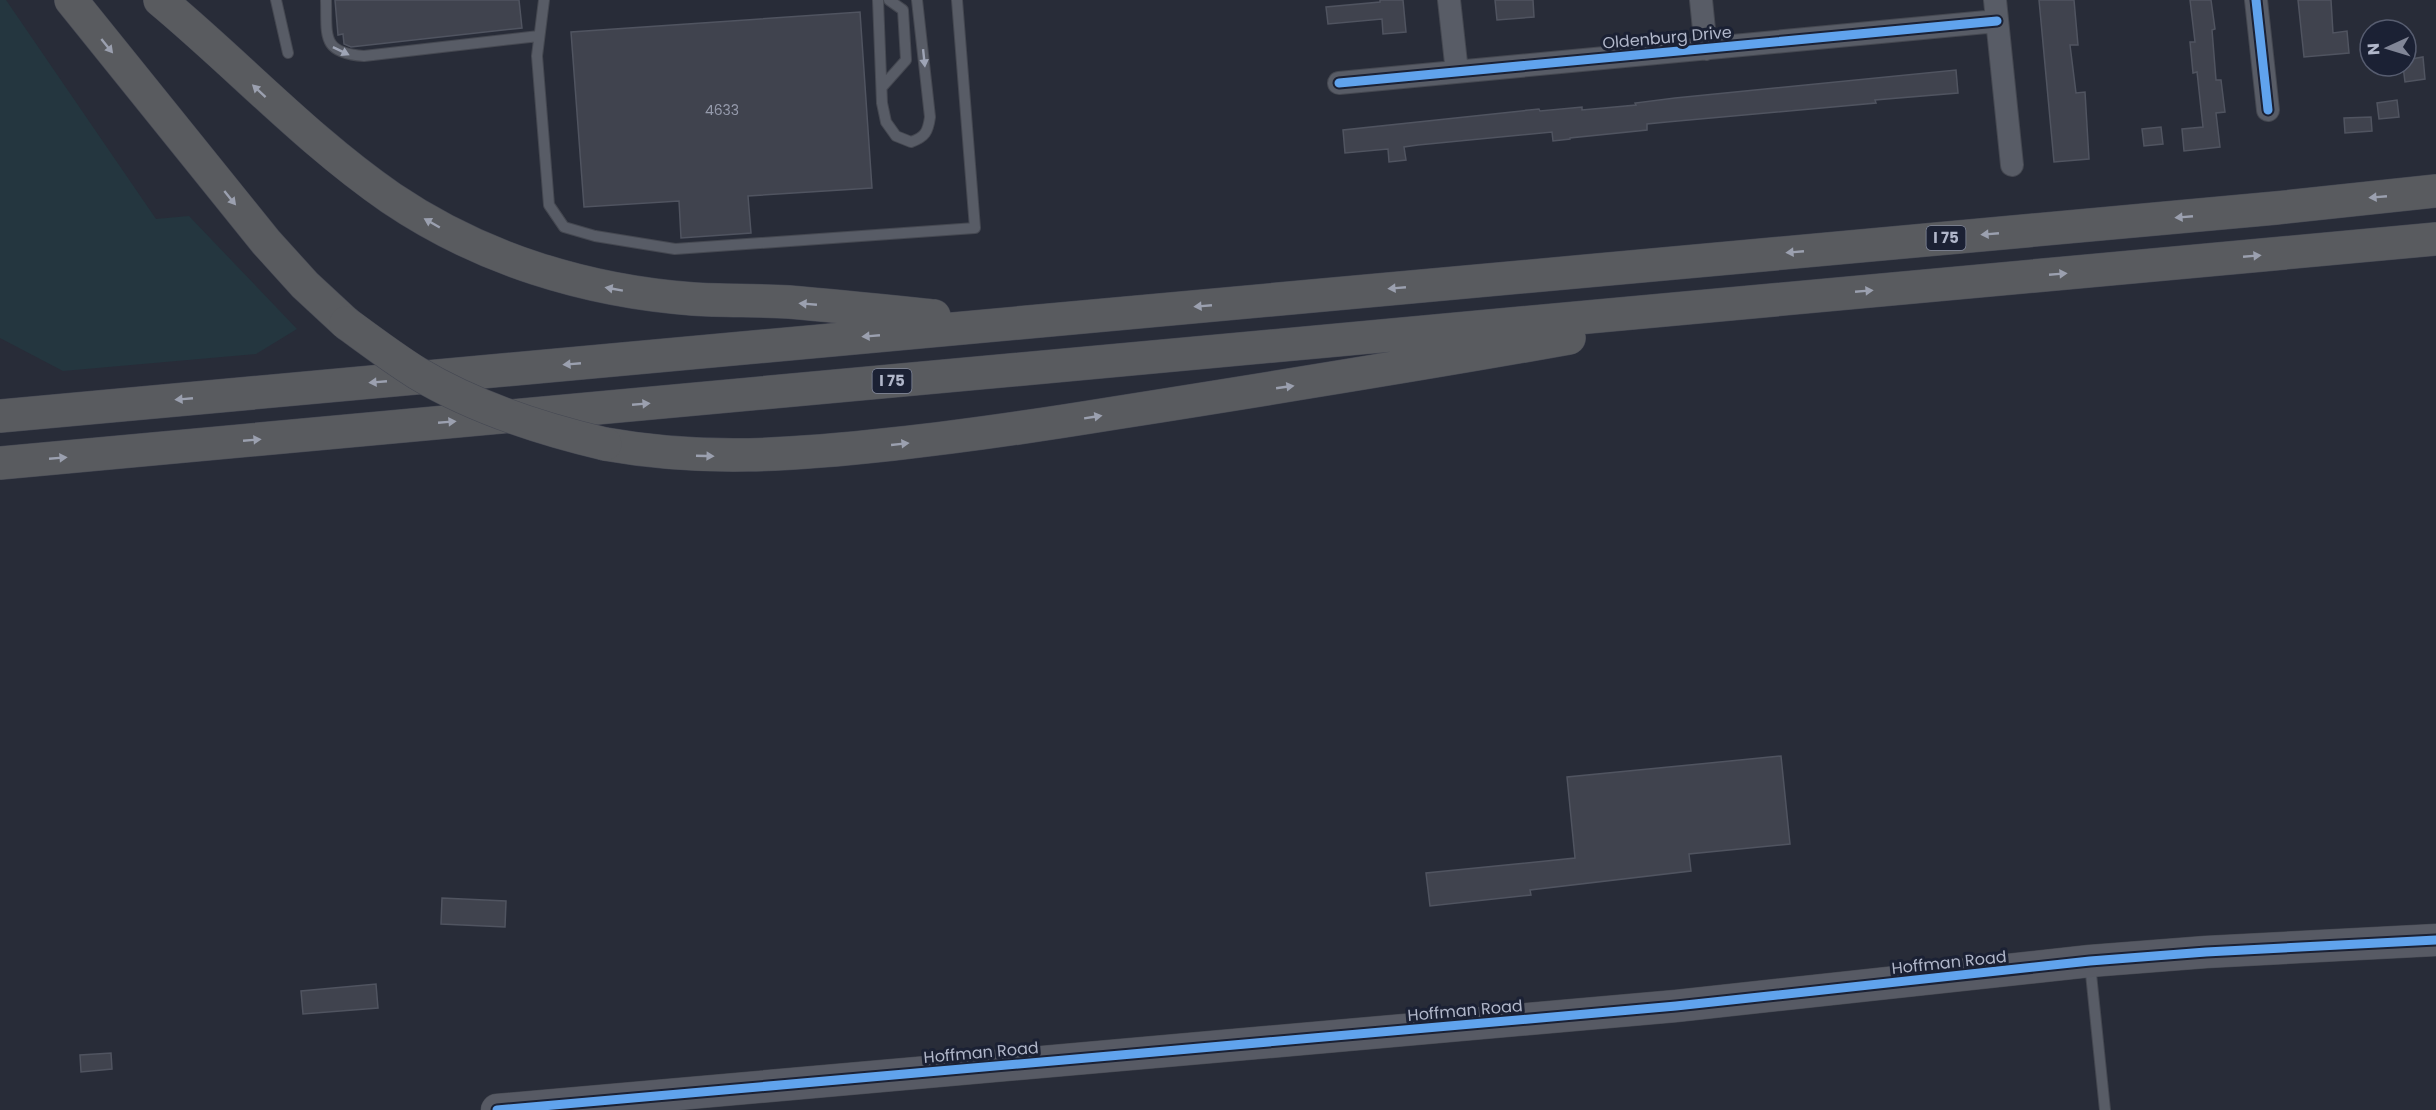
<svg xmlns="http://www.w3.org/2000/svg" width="2436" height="1110" font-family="Poppins,sans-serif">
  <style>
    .green { fill: #24363f }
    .building { fill: #40434e; stroke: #505460; stroke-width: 1.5 }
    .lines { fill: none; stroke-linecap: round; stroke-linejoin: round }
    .lane-casing { stroke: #454851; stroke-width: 12 }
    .street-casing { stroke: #454851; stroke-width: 24 }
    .secondary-casing { stroke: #454851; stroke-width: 33 }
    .highway-casing { stroke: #454853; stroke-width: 34 }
    .lane { stroke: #585c66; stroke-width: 10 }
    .street { stroke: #585c66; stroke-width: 22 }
    .secondary { stroke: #575a64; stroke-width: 32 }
    .highway { stroke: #595b5f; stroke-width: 33 }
    .highway-bridge-casing { stroke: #454853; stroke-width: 34; stroke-linecap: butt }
    .highway-bridge { stroke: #595b5f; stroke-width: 33 }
    .cycleway-casing { stroke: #1b2134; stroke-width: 13 }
    .cycleway { stroke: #60a3ed; stroke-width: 9 }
    .oneway { fill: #9ba0af }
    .oneway2 { fill: #9fa5b6 }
    .labels { text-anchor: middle; stroke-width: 6; stroke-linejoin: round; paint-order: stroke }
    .number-label { font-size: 14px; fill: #959aab }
    .shield { fill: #1b2134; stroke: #848a9d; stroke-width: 1.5 }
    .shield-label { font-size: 15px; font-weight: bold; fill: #b1b7ca }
    .street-label { font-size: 16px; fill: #b1b7ca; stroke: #1b2134 }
  </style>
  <rect width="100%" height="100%" fill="#282c38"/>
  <path class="green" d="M0,0H6L156,219L189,216L297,329L256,354L63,371L0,338Z"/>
  <path class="building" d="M335,0H519L522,28L351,47L344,44L343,34L338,35Z
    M1380,0H1403L1406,32L1383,34L1382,19L1328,24L1326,7L1380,2Z
    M1495,0H1533L1534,17L1497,20Z
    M2039,0H2074L2078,45H2070L2076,93L2085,92L2089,159L2054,162Z
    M2190,0H2211L2215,29L2212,30L2216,80H2221L2225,112L2216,113L2220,147L2184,151L2182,129L2203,127L2197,72L2193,73L2190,42H2195Z
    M2298,0H2331L2333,33L2347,31L2349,53L2304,57Z
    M860,12L872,188L748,196L751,233L681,238L679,201L584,207L571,32Z
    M2423,57L2425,79L2405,82L2403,66H2406V60Z
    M1956,70L1958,93L1875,100L1876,103L1667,122L1647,124V130L1570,138V139L1553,141L1552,132L1418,145L1404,147L1406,160L1389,162L1388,149L1345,153L1343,130L1539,109L1540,111L1582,107V110L1636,105L1635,103L1675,98Z
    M2397,100L2399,117L2379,119L2377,103Z
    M2371,117L2372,131L2345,133L2344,118Z
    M2161,127L2163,144L2144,146L2142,129Z
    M1781,756L1790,844L1689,854L1691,871L1530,890L1531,895L1430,906L1426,873L1575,858L1567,777Z
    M442,898L506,901L505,927L441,924Z
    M376,984L378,1008L303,1014L301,991Z
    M111,1053L112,1069L81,1072L80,1055Z"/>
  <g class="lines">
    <g class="lane-casing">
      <path id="lane" d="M276,0L288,53
        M326,0C327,36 321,53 364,56L539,36
        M544,0L537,56L549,205L564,227L595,236L675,249L975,228L957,0
        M878,0L882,103L886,122L896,136L911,142C925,137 928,132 930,117L917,0
        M882,87L906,60L903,10L889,0
        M2090,964L2105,1110"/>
    </g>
    <g class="street-casing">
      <path id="street" d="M1449,0L1457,72
        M1701,0L1706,49
        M1995,0L2012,165
        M2256,0L2268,110
        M1339,83L1997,21"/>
    </g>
    <g class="secondary-casing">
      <path id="secondary" d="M497,1110L1676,1006L2090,961L2206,952L2436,940"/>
    </g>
    <g class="highway-casing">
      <path id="highway" d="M71,0L266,242L305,285L346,323
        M160,0C238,65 307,140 391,198C481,259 586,291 693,299C725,301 757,300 789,302C837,306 885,311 934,316
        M0,416L2276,208L2436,191
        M605,444C706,462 792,455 893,444C967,436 1041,425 1115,413C1267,389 1418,365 1569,338
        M0,463L2436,239"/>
    </g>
    <use href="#lane" class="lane"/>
    <use href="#street" class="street"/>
    <use href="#secondary" class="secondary"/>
    <use href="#highway" class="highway"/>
    <g class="highway-bridge-casing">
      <path id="highway-bridge" d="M346,323C369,340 393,358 417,373C475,408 541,429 605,444"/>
    </g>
    <use href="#highway-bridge" class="highway-bridge"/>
    <g class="cycleway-casing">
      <path id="cycleway" d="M2256,0L2268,110
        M1339,83L1997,21
        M497,1110L1676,1006L2090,961L2206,952L2436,940"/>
    </g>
    <use href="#cycleway" class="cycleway"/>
  </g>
  <defs><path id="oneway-solid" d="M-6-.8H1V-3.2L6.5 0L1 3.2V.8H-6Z" transform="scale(1.5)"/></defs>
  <g class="oneway">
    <use href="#oneway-solid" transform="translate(107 46) rotate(51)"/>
    <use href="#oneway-solid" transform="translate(259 91) rotate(-137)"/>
    <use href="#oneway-solid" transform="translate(2378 197) rotate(175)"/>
    <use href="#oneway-solid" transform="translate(230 198) rotate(51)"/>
    <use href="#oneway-solid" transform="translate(2184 217) rotate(175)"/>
    <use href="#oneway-solid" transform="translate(432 223) rotate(-150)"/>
    <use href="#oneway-solid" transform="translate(1990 234) rotate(175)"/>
    <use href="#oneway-solid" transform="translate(1795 252) rotate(175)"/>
    <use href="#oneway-solid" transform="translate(2252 256) rotate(-5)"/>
    <use href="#oneway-solid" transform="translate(2058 274) rotate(-5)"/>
    <use href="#oneway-solid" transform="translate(1397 288) rotate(175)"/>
    <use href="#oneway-solid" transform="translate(614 289) rotate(-170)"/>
    <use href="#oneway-solid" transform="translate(1864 291) rotate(-5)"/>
    <use href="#oneway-solid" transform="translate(808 304) rotate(-175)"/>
    <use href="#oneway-solid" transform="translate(1203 306) rotate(175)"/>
    <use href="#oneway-solid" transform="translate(871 336) rotate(175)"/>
    <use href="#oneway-solid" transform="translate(572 364) rotate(175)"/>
    <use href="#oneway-solid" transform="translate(378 382) rotate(175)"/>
    <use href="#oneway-solid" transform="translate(1285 387) rotate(-8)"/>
    <use href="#oneway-solid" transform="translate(184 399) rotate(175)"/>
    <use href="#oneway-solid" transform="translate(641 404) rotate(-5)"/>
    <use href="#oneway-solid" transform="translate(1093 417) rotate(-9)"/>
    <use href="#oneway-solid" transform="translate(447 422) rotate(-5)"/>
    <use href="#oneway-solid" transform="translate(252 440) rotate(-5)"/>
    <use href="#oneway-solid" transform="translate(900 444) rotate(-6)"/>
    <use href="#oneway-solid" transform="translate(705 456) rotate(2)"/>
    <use href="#oneway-solid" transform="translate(58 458) rotate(-5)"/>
  </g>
  <g class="oneway2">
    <use href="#oneway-solid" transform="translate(341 51) rotate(26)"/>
    <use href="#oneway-solid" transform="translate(924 58) rotate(84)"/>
  </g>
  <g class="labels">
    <g class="number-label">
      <text x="722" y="115">4633</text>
    </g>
    <g class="shield">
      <rect x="1926.5" y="226" width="39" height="24" rx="4.5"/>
      <rect x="872.5" y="369" width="39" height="24" rx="4.5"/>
    </g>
    <g class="shield-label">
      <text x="1946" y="243">I 75</text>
      <text x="892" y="386">I 75</text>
    </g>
    <g class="street-label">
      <text transform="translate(1667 37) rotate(-5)" y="6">Oldenburg Drive</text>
      <text transform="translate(1949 962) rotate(-6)" y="6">Hoffman Road</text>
      <text transform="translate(1465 1010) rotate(-5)" y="6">Hoffman Road</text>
      <text transform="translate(981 1052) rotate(-5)" y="6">Hoffman Road</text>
    </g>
  </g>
  <g transform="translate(2388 48) rotate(266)"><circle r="28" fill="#1b2134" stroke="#575d70" stroke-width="1.5"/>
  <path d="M0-4.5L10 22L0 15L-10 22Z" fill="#818697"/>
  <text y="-9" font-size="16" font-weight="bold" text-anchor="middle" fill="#b1b7ca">N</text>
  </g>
</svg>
